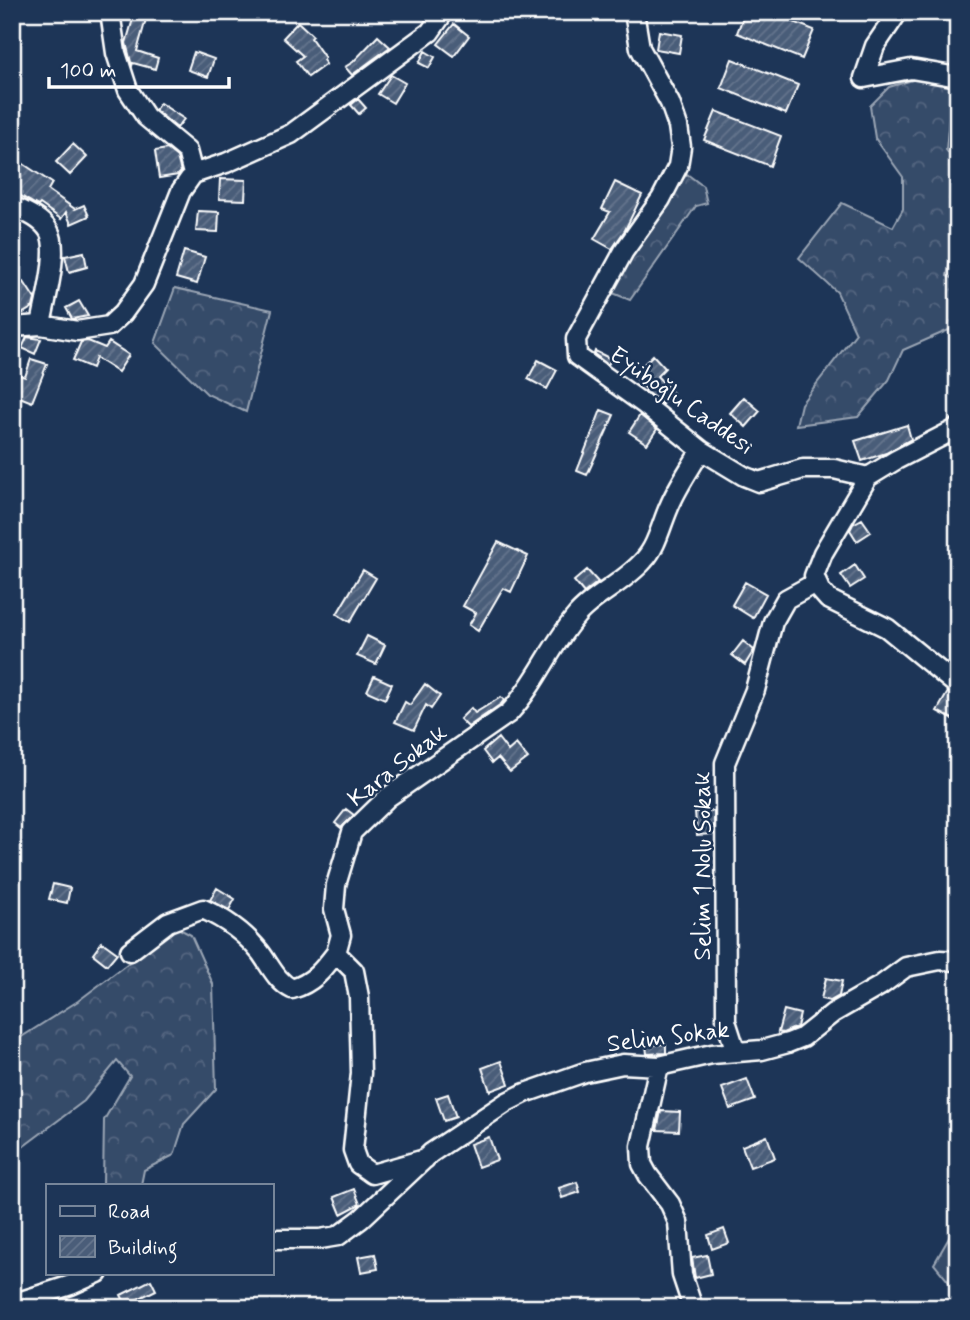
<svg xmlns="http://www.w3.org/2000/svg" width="970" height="1320" font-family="Mynerve,sans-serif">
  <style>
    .forest { fill: url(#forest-crowns); stroke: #9aa5b4; stroke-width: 2 }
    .building { fill: url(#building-hatch); stroke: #fff; stroke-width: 2 }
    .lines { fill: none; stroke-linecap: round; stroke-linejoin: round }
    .minor-casing { stroke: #fff; stroke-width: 23 }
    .minor { stroke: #1d3557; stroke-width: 18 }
    .labels { text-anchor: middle; stroke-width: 5; stroke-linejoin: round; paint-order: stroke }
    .street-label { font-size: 24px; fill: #fff; stroke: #1d3557 }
  </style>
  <defs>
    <pattern id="forest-crowns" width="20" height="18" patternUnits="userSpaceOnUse" patternTransform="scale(1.75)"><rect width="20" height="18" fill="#364b69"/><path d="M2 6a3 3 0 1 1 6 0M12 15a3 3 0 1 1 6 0" fill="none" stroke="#546680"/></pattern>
    <pattern id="building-hatch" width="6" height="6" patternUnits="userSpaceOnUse" patternTransform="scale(1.75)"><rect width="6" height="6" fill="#4a5d79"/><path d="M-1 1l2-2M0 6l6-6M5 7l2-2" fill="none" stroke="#65758d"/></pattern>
  </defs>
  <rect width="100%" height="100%" fill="#1d3557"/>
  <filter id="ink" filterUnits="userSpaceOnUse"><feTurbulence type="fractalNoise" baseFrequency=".0143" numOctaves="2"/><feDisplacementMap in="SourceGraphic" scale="14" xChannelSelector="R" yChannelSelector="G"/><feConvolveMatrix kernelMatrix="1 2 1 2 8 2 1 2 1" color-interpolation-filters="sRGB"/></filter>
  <g filter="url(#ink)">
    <path class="forest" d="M919,78L952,86L946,150L958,165V235L952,249L947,276L958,280V326L903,350L889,380L858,417L796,425L801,404L856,333L837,292L799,258L842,203L893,227L903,209V177L875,138L870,106L889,87Z
      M687,174L703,186L707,203L696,206L630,300L603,289L628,251Z
      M175,288L272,310L246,412L207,394L155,343Z
      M176,927L191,935L213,984L216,1089L184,1124L174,1155L144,1170L141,1185H103L104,1120L130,1076L117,1061L84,1101L12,1155V1043L78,1001Z
      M958,1222V1291L957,1292L934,1264Z"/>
    <path class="building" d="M135,12H148L137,51L158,58L155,69L133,63L132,66L126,43Z
      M745,12H769L814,30L802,59L737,33Z
      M298,22L313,36L311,38L325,58L323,60L326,64L308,77L296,61L303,56L283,38Z
      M454,24L469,36L454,56L438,44Z
      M659,31L682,35L679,53L656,49Z
      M378,36L390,47L352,75L345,67L353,62Z
      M425,51L435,57L429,68L419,63Z
      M194,52L214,59L208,77L188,70Z
      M732,59L798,85L786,114L721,88Z
      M391,75L405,83L393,103L378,94Z
      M358,99L366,108L359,114L351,105Z
      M160,103L184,119L177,128L155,110Z
      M716,111L781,136L770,166L704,140Z
      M73,144L87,157L70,175L56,162Z
      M167,149L177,157L181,172L178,175L159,178L155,151Z
      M19,161L52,183L48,190L75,209L84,205L89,216L71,224L66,212L61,219L40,204L38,206L21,196L12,189V172Z
      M220,179L246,180L245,200L219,199Z
      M615,182L642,195L625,230L612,249L594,239L610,212L602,209Z
      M198,211L219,212L218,232L196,231Z
      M184,251L205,257L197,284L176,278Z
      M84,252L87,267L69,272L65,256Z
      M24,282L35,299L33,307L20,315L12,316V290Z
      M79,301L88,316L72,319L66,308Z
      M27,337L41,339L35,354L22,348Z
      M88,341L105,348L109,342L129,355L118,372L96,358L92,368L73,360L81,342Z
      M595,351L611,359L608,365L594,354Z
      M653,355L665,368L657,376L673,393L662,404L645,391L647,390L633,375Z
      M31,359L47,364L32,402L12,394V387L17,374L25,377Z
      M538,360L557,370L547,389L528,379Z
      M744,397L760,411L746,427L730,413Z
      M601,410L614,415L587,475L577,471Z
      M640,415L657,429L647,444L629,432Z
      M907,425L911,439L886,453L862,461L855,441Z
      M862,519L871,532L857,541L850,530L853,524Z
      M498,542L528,556L511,592L503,588L478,631L469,625L476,613L463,606Z
      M855,565L864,579L850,588L841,575Z
      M363,570L376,578L350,622L337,614Z
      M587,570L598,582L584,593L574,581Z
      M745,582L766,594L753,618L732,605Z
      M367,636L385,645L376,664L357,656Z
      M743,641L754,650L745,665L732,655Z
      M374,676L392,684L385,699L367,691Z
      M425,684L440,696L431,709L426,705L414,730L395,722L405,702L410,705Z
      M948,692L958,697V722L937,711Z
      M501,697L504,700L501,704L468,727L460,719L471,708L475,713Z
      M498,738L508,751L516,744L528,758L510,772L498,758L492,763L483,751Z
      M346,809L354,815L341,828L335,823Z
      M714,811V834L697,835L695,812Z
      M53,884L70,888L67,903L49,899Z
      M217,888L235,899L229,910L210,900Z
      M102,942L117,953L107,965L93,954Z
      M826,978L842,981L839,996L830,1001L821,999Z
      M784,1010L800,1014L797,1027L783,1033L778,1032Z
      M666,1044V1053L647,1054L646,1045Z
      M501,1061L509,1084L490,1091L482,1068Z
      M747,1079L755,1100L730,1109L722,1088Z
      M448,1094L456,1117L444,1121L436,1098Z
      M661,1111L680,1112L679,1131L657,1130Z
      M767,1136L775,1158L750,1167L742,1146Z
      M489,1137L497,1160L478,1167L470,1144Z
      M577,1182L580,1192L562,1198L559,1188Z
      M354,1189L360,1204L341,1214L334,1197Z
      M724,1229L729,1243L712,1249L708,1235Z
      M375,1254L378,1269L361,1272L358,1257Z
      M707,1255L711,1274L695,1278L692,1258Z
      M151,1280L156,1290L126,1305L121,1295Z"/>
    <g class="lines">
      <g class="minor-casing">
        <path id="minor" d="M110,12L116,53L128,90L146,117L187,151L193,174
          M634,12L640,48L670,103L678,126L681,147L678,166L661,199L624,251L576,339L577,356L645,405L701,450L744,476L759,482L803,469H834L868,477L896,460L958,428
          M864,78L911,69L958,77
          M864,78L875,46L898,12
          M12,206C25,212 41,218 49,231C60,250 45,302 41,325
          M12,327L41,325L77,331L109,326L123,313L144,284L181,191L193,174L226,163L291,134L430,32L444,12
          M868,477L823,553L814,576L820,590L828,599L887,628L958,686
          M130,951L168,922L203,909C225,919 244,932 260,952C270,965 277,982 292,989C313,983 323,970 336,953
          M736,1052L726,1021L725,763L755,690L773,622L786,599L817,582
          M659,1066L641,1146L642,1164L648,1175L670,1204L678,1222L682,1275L693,1308
          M425,1159L372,1174L358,1164L353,1150L361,1073L359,997L354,971L336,953L341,935L334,909L336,885L352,832L388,797L509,713C536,684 551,645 577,615C594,595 624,583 644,560C657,546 661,525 669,507C677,487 690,469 701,450
          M271,1239H320L338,1236L361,1219L431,1153L507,1102L525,1093L585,1072L623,1064L659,1066L712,1054L762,1050L788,1043L803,1037L833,1013L880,986L906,967L940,960L958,961
          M12,1304L71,1285L98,1273"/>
      </g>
      <use href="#minor" class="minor"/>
    </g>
  </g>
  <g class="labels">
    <g class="street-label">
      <text transform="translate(682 400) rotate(35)" y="8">Eyüboğlu Caddesi</text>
      <text transform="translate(397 765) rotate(-38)" y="8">Kara Sokak</text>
      <text transform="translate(702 866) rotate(-90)" y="8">Selim 1 Nolu Sokak</text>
      <text transform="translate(668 1036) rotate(-7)" y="8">Selim Sokak</text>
    </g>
  </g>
  <rect width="970" height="1320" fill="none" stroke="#1d3557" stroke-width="42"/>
  <rect x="21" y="21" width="928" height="1278" fill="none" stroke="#fff" stroke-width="2.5" filter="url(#ink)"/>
  <rect x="46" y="1184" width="228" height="91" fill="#1d3557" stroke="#77869a" stroke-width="2"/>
  <rect x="60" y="1206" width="35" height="10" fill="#1d3557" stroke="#77869a" stroke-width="2"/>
  <text x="108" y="1218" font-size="21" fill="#ffffff">Road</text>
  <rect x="60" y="1236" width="35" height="21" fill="url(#building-hatch)" stroke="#77869a" stroke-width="2"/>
  <text x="108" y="1254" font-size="21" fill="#ffffff">Building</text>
  <path d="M49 77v10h180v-10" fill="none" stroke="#ffffff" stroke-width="3.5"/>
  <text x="60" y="77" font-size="21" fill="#ffffff" stroke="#1d3557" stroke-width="5" paint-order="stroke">100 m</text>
</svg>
